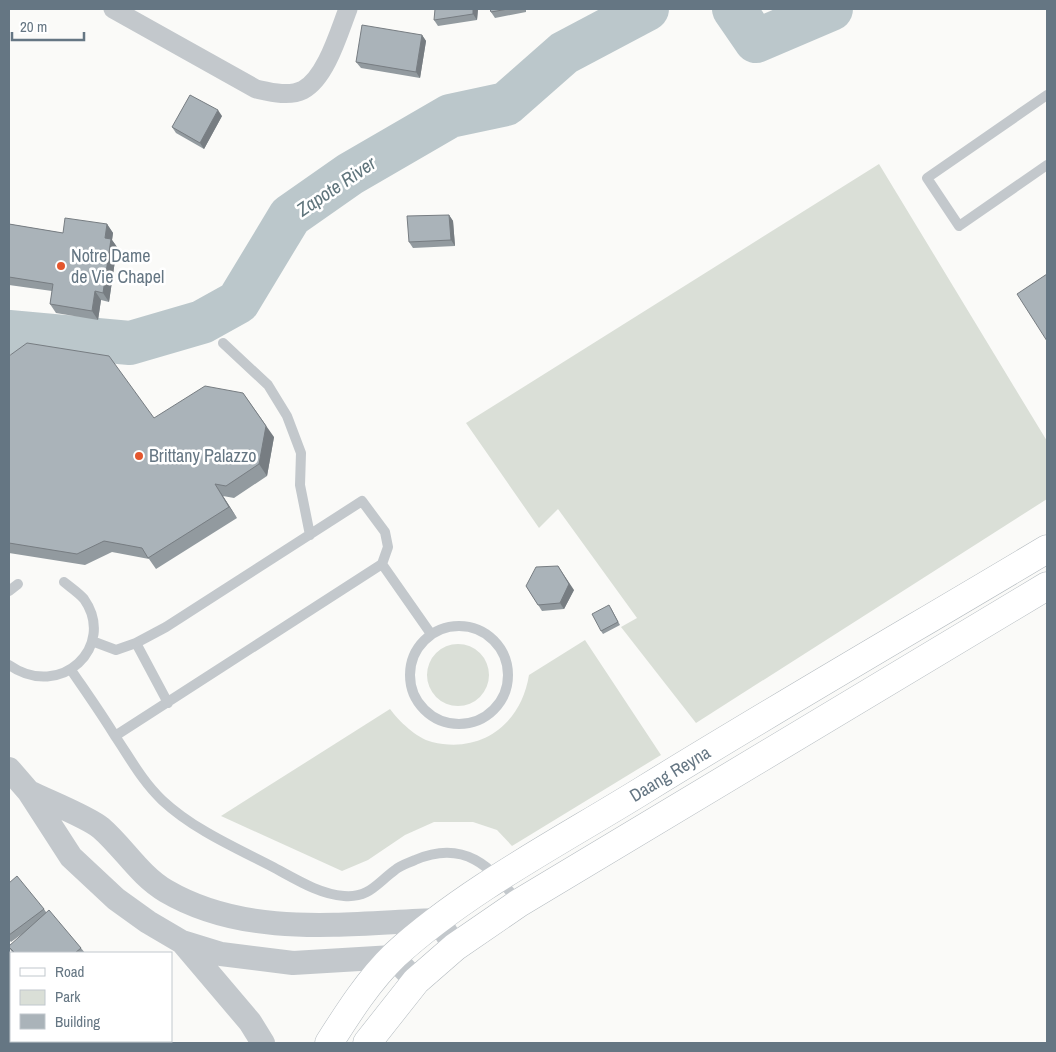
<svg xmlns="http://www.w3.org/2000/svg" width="1056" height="1052" font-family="'Archivo Narrow',sans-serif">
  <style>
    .green { fill: #dadfd7 }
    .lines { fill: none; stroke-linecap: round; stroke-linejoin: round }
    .river { stroke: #bbc7cb; stroke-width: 44 }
    .secondary-casing { stroke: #b3babf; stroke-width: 29 }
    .service { stroke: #c3c8cc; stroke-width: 10 }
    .minor { stroke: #c3c8cc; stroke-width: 19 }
    .tertiary { stroke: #c3c8cc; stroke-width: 24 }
    .secondary { stroke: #fff; stroke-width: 28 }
    .wall { fill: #929a9f }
    .shaded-wall { fill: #777d82 }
    .building { fill: #aab3b9; stroke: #777d82 }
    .poi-dot { fill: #e4572e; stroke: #fff; stroke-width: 2 }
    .labels { text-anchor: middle; stroke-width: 5; stroke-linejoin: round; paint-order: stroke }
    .poi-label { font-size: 18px; fill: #657683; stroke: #fff; text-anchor: start }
    .street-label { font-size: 18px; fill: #657683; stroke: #fff }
    .water-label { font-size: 19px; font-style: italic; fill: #60757c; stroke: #fff }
  </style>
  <rect width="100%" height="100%" fill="#fafaf8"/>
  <path class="green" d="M879,164L1047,441V499L696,723L621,627L637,618L558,509L539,528L466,423Z
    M585,640L661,755L512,846L497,830L473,822H434L405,835L368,860L342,871L221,816L390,709C399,721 416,738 432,742C482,754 521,724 529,675Z
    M427 675a31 31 0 1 1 62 0a31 31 0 1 1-62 0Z"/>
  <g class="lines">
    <path class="river" d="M734,9L756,41L831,9
      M9,332L130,343L202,322L238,302L290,216L350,174L450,116L506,104L564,53L647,9"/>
    <g class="secondary-casing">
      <path id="secondary" d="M329,1043C348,1013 369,980 395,955C466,890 563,840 645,789C778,707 913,629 1047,549
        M367,1043L416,981L455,947L519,903L1047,586"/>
    </g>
    <path class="service" d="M1047,95L927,178L959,226L1047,165
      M223,343L268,385L287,416L301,453L300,485L310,535
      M382,564L431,634
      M9,591L18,584
      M410 675a49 49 0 1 1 98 0a49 49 0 1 1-98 0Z
      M92,641L116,650L136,643L166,627L362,501L385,532L388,547L382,564L115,736
      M136,643L168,703
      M9,665C61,701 117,646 84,599C79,593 70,587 64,582
      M71,670C86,692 101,713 115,736C130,758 142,781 162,800C193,829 234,847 271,866C294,878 318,894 344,896C369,898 376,884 395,870C401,865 409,863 415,860C464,839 491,866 519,903"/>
    <path class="minor" d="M113,9L256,89C270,92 289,97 303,90C326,78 339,32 348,9"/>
    <path class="tertiary" d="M9,769L29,792L71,857L116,899L148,922L182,942L221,954L293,963L393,957L416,981
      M29,792C47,801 88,817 101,828C124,848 140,876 166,891C248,939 347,923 438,920L455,947
      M183,943L250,1022L263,1043"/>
    <use href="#secondary" class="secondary"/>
  </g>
  <path class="wall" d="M478,9L477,20L438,26L434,20Z
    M490,9H526V12L495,18L491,12Z
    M422,35L426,41L420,78L361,68L356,62Z
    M222,116L204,149L176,133L172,127Z
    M449,215L453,221L455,246L413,248L409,242Z
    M9,224L63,233L107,224L113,233L112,240L117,247L109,302L101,300L98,320L56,313L50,304L52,291L9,285Z
    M9,356L154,418L274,437L267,476L234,498L223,496L237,518L156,569L149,559L112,552L85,565L9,553Z
    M526,586L574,590L564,609L542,611Z
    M611,608L620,625L603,634L601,631Z
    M9,883L44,909L46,912L81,948L85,953H13L9,948L22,934L11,942L9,940Z
    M16,1041H27L25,1043H18Z"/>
  <path class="shaded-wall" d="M473,9H478L477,20L473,14Z
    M422,35L426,41L420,78L416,72Z
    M218,110L222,116L204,149L200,143Z
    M449,215L453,221L455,246L451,240Z
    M107,224L113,233L112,240L117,247L109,302L103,293L105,238Z
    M95,291L101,300L98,320L92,311Z
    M243,393L274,437L267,476L259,464Z
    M215,484L223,496L237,518L229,507Z
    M558,566L574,590L564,609L560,603Z"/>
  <path class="building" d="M435,9H473V14L434,20Z
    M490,9H508L491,12Z
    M362,25L422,35L416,72L356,62Z
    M190,95L218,110L200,143L172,127Z
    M449,215L451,240L409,242L407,216Z
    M65,218L107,224L105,238L111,239L103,293L95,291L92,311L50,304L53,284L9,277V224L63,233Z
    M1047,274V341L1017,294Z
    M27,343L109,356L154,418L205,386L243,393L266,426L259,464L226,486L215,484L229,507L148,558L142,548L104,541L77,554L9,543V356Z
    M558,566L569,584L560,603L538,605L526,586L536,567Z
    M609,605L618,622L601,631L592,614Z
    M17,876L44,909L9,935V883Z
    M49,910L81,948L75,953H15L9,947V946Z
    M11,990V1034L9,1031V992Z"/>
  <g class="poi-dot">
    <circle cx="61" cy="266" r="5"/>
    <circle cx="139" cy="456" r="5"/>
  </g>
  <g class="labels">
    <g class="poi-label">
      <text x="71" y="262">Notre Dame<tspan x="71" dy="21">de Vie Chapel</tspan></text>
      <text x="149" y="462">Brittany Palazzo</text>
    </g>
    <g class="street-label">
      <text transform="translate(670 774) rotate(-31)" y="6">Daang Reyna</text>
    </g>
    <g class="water-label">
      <text transform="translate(336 186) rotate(-34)" y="7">Zapote River</text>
    </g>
  </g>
  <rect width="1056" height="1052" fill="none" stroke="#657683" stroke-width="20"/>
  <rect x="10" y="952" width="162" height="90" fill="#ffffff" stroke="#c1c8cd"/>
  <rect x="20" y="968" width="25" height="8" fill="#ffffff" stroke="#c1c8cd"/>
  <text x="55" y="977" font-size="15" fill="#657683">Road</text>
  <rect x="20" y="990" width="25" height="15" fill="#dadfd7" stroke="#c1c8cd"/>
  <text x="55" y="1002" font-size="15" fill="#657683">Park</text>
  <rect x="20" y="1014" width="25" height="15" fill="#aab3b9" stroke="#c1c8cd"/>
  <text x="55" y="1027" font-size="15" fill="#657683">Building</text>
  <path d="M12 32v8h72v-8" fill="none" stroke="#657683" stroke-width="2.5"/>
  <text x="20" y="32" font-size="15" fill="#657683" stroke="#ffffff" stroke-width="4" paint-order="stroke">20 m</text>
</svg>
